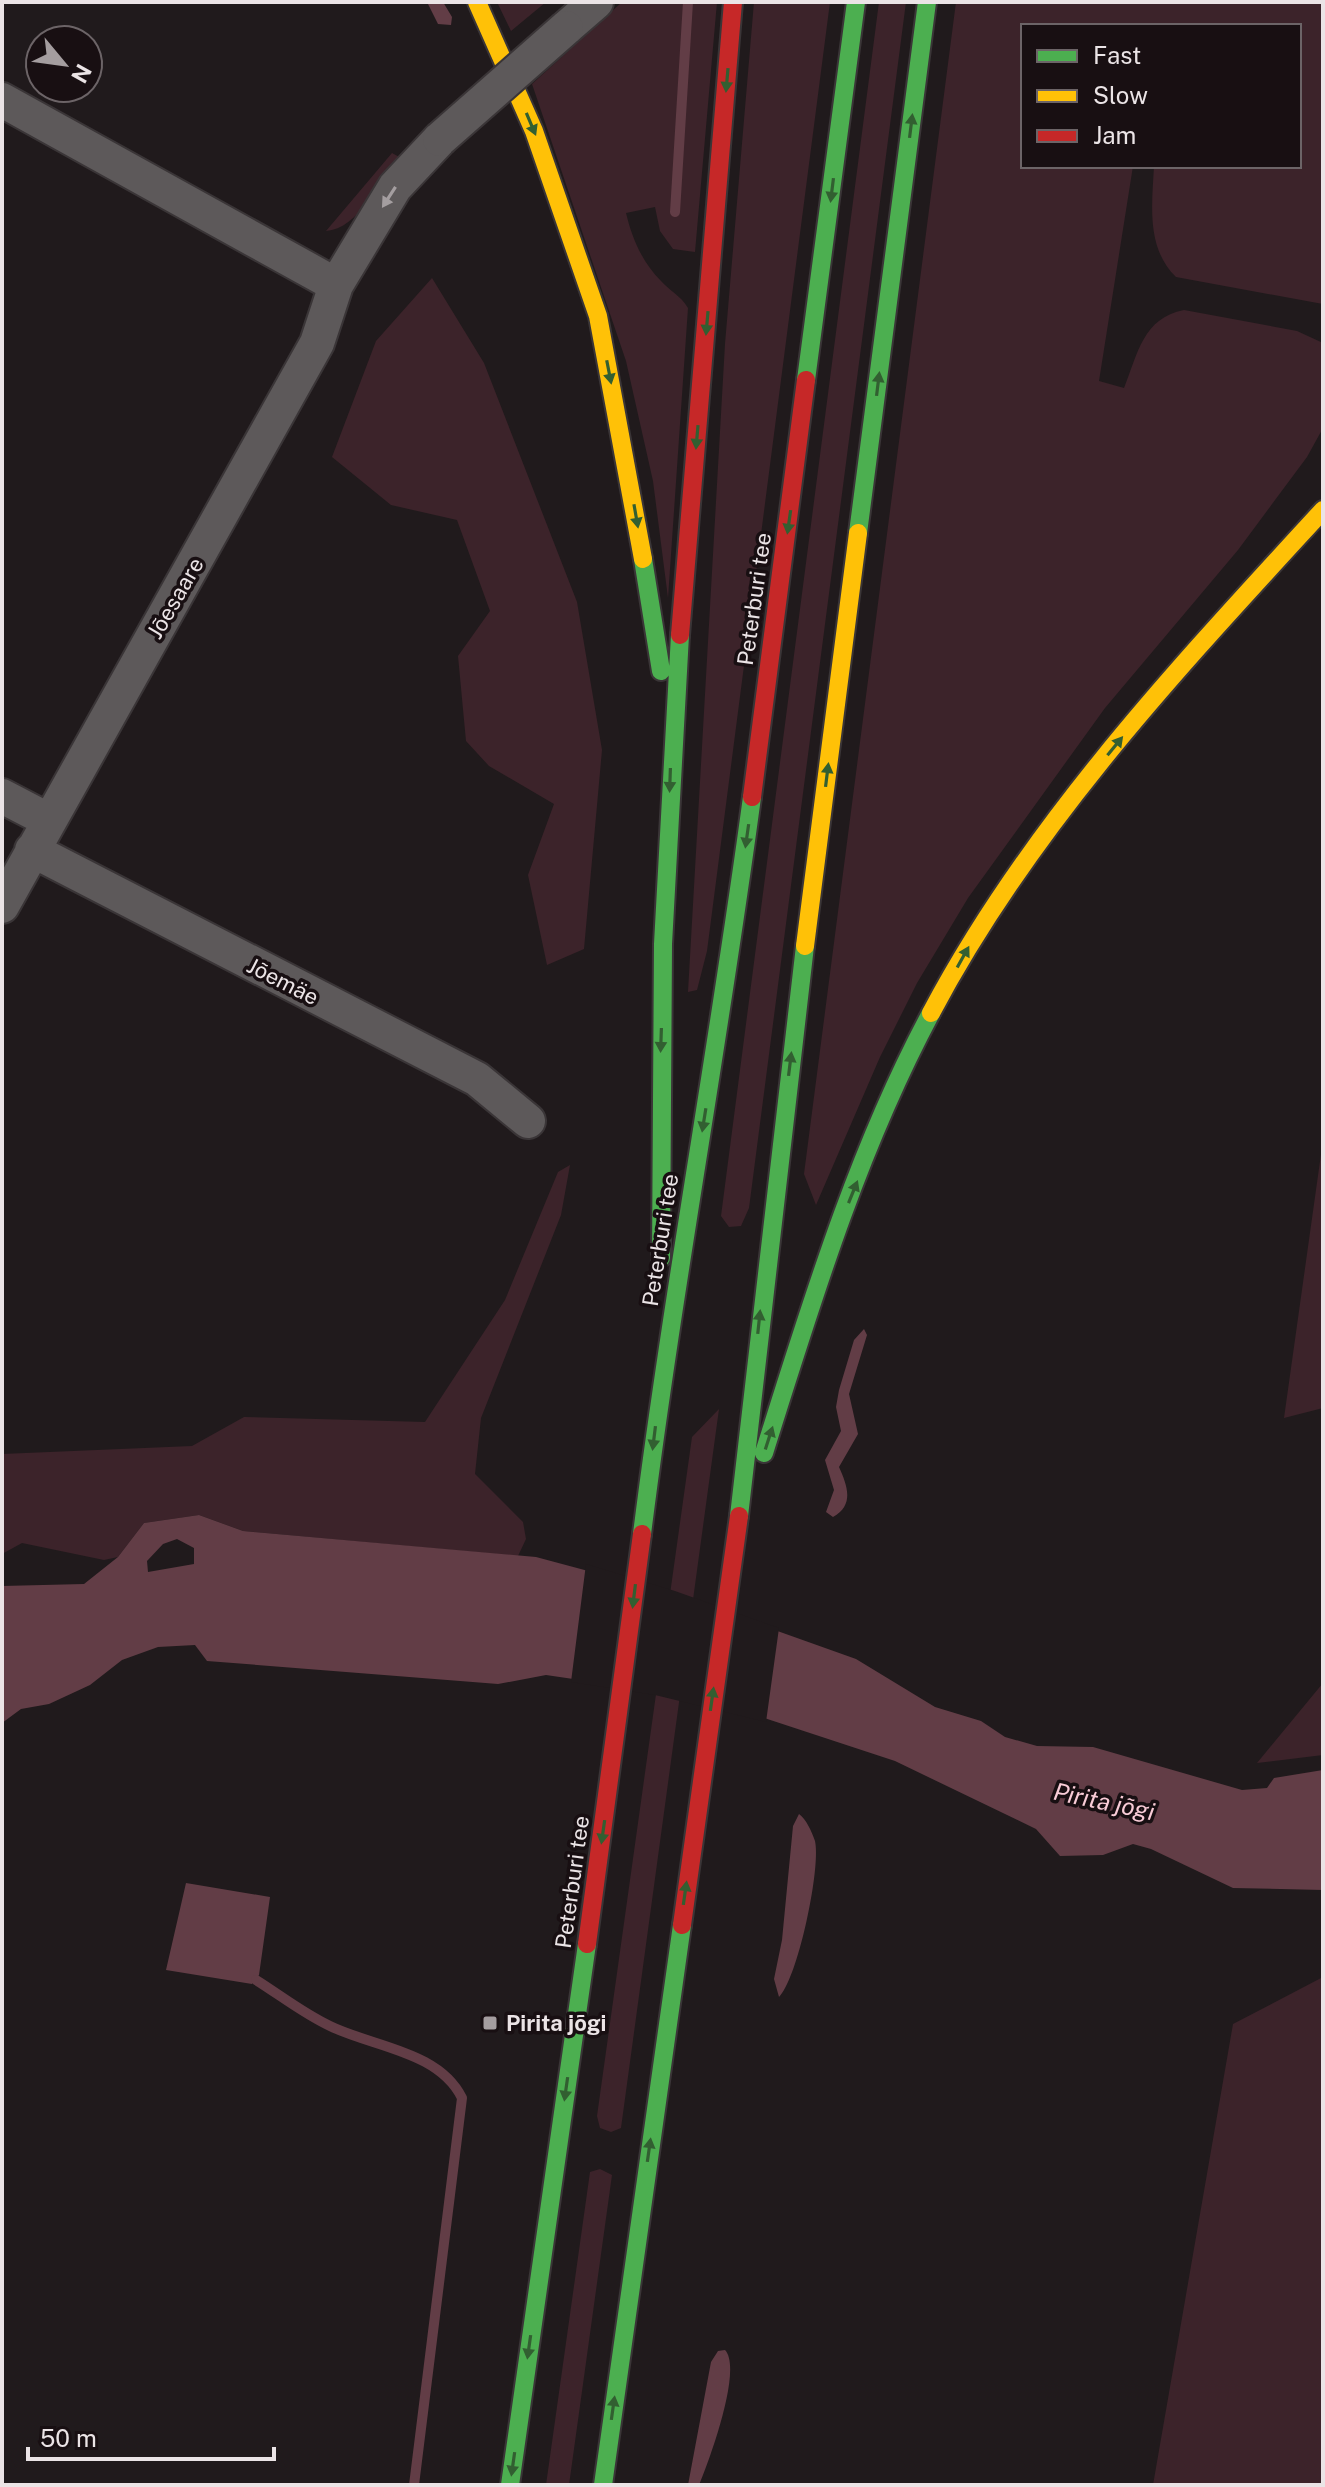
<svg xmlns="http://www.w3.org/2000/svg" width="1325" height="2487" font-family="'Public Sans',sans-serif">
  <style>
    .green { fill: #3c232a }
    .water { fill: #623d46; fill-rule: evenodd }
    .pier { fill: #201a1c }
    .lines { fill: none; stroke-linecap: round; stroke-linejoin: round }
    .stream { stroke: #623d46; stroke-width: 10 }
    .street-casing { stroke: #3a3537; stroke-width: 38 }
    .fast-casing { stroke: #3a3537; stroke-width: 22 }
    .slow-casing { stroke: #3a3537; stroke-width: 22 }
    .jam-casing { stroke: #3a3537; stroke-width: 22 }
    .street { stroke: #5d595a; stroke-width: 34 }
    .fast { stroke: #4caf50; stroke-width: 18 }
    .slow { stroke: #ffc107; stroke-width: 18 }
    .jam { stroke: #c62828; stroke-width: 18 }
    .street-bridge-casing { stroke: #3a3537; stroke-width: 38; stroke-linecap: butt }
    .street-bridge { stroke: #5d595a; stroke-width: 34 }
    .oneway { fill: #325f31 }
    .oneway2 { fill: #a49ea0 }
    .poi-dot { fill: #a49d9f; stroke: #180f12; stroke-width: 3 }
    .labels { text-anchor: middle; stroke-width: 7; stroke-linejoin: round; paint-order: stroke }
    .street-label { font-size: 22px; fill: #ebe4e6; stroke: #180f12 }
    .poi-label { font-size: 22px; font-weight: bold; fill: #ebe4e6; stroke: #180f12; text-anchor: start }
    .water-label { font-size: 24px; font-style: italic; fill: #f9ccd7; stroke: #180f12 }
  </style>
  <rect width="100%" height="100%" fill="#201a1c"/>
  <path class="green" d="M497,2H546L511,31Z
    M622,2H717L695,252L673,249L660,231L655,207L626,213C632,238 642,262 661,281C671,292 680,295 688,308L668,598L653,481L626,361L532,84Z
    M754,2H830L707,951L697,990L688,992L725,344Z
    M879,2H906L749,1208L741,1226L729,1227L721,1216Z
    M956,2H1323V304L1176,277C1146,248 1152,205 1154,166H1299V26H1023V166H1133L1099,381L1124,388C1138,353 1143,318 1184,310L1297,331L1323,343V428L1307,457L1238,550L1105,708L968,898L917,983L880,1057L816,1205L804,1174Z
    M392,153L401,158C382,180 358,229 326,231Z
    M432,278L484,363L577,602L602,750L584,949L547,965L528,875L554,804L489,766L466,741L458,656L490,611L457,520L391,505L332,457L376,341Z
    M1323,1140V1408L1284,1418Z
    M570,1165L561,1215L481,1418L475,1474L523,1522L526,1539L518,1556L243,1531L199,1515L144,1523L118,1557L104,1560L22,1543L2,1554V1454L192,1446L244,1417L425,1422L505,1300L558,1172Z
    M719,1409L621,2128L611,2132L600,2128L597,2116L692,1437Z
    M1323,1683V1755L1257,1763Z
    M1323,1977V2485H1153L1233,2024Z
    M600,2169L612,2175L569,2485H546L590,2172Z"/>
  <path class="water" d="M427,2H443L452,17L451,25L438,24Z
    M864,1329L867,1335L849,1394L858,1434L839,1467C847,1485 855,1505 833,1517L826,1512L834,1490L825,1460L841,1431L836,1407L839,1390L854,1340Z
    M199,1515L243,1531L536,1557L674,1594L856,1659L935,1707L981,1721L1005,1737L1037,1746L1093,1747L1242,1790L1267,1788L1274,1778L1323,1770V1890L1233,1888L1151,1849L1133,1844L1103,1855L1060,1856L1036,1829L895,1761L746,1712L655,1691L546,1675L498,1684L207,1661L195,1645L158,1647L122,1660L90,1685L49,1704L21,1709L2,1723V1586L84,1584L118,1557L144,1523ZM177,1539L194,1548V1564L148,1572L147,1561L163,1544Z
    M799,1814C806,1819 812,1832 815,1841C821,1868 798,1978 779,1997L774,1979L782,1940L793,1826Z
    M186,1883L270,1897L259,1975L252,1984L166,1970Z
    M725,2350C743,2369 709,2461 699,2485H688L711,2362L718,2351Z"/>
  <path class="pier" d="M586,1564L675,1591L779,1628L766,1722L655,1695L571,1682Z"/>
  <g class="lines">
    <path class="stream" d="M675,212L688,2
      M256,1980C280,1995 304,2014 330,2026C373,2047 439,2051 462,2098L414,2485"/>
    <g class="street-casing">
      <path id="street" d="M566,28L596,2
        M2,100L336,285
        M2,796L48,820
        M32,850L477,1079L528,1121
        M2,906L317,343L336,285L395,187L440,139"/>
    </g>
    <g class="fast-casing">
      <path id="fast" d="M806,380L856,2
        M858,533L927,2
        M643,559L661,671
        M661,1258L663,944L680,635
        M764,1453C811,1304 857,1151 931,1013
        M739,1516L805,946
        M642,1534C673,1288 719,1044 752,797
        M510,2485L587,1944
        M603,2485L682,1925"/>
    </g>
    <g class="slow-casing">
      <path id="slow" d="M477,2L534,131L598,316L643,559
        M805,946L858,533
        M931,1013C1031,824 1180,666 1323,510"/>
    </g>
    <g class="jam-casing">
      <path id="jam" d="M680,635L733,2
        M752,797L806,380
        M682,1925L739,1516
        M587,1944L642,1534"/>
    </g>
    <use href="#street" class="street"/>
    <use href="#fast" class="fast"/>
    <use href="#slow" class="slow"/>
    <use href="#jam" class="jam"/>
    <g class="street-bridge-casing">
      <path id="street-bridge" d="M440,139L566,28"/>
    </g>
    <use href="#street-bridge" class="street-bridge"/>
  </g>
  <defs><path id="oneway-solid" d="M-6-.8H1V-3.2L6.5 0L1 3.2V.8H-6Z" transform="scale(2)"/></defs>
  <g class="oneway">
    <use href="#oneway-solid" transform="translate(727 80) rotate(95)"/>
    <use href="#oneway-solid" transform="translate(531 124) rotate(67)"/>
    <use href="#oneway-solid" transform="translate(911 126) rotate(-83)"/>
    <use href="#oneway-solid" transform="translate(832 190) rotate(97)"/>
    <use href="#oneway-solid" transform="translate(707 323) rotate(95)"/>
    <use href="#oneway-solid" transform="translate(609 372) rotate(79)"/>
    <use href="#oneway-solid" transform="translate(878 384) rotate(-83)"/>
    <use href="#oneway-solid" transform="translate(697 437) rotate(95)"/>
    <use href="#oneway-solid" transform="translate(636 516) rotate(80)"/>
    <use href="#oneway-solid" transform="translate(789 522) rotate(98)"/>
    <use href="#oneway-solid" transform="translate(1115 746) rotate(-51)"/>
    <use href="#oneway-solid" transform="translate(827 775) rotate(-83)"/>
    <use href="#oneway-solid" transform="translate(670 780) rotate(92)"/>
    <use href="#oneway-solid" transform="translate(747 836) rotate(98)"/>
    <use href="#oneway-solid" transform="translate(963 957) rotate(-61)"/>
    <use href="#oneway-solid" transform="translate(661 1040) rotate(92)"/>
    <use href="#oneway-solid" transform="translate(790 1064) rotate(-83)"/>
    <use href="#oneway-solid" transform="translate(704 1120) rotate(99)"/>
    <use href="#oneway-solid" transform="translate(853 1192) rotate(-68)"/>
    <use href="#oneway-solid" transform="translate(759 1322) rotate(-84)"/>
    <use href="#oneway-solid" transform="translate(654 1438) rotate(97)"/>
    <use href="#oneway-solid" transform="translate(769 1438) rotate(-72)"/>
    <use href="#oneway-solid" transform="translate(634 1596) rotate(97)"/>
    <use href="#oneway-solid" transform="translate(712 1699) rotate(-82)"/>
    <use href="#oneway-solid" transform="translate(603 1832) rotate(98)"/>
    <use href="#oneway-solid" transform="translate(685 1893) rotate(-82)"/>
    <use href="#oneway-solid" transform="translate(566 2089) rotate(98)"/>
    <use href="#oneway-solid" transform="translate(649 2150) rotate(-82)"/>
    <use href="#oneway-solid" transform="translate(529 2347) rotate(98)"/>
    <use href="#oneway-solid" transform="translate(613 2408) rotate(-82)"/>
    <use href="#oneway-solid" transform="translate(513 2464) rotate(98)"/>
  </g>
  <use class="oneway2" href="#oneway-solid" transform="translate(389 197) rotate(123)"/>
  <rect class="poi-dot" x="482" y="2015" width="16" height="16" rx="4"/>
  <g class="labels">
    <g class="street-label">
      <text transform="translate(175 598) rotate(-60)" y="8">Jõesaare</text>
      <text transform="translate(754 599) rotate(-82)" y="8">Peterburi tee</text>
      <text transform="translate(283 981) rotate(27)" y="8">Jõemäe</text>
      <text transform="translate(660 1240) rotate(-81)" y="8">Peterburi tee</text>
      <text transform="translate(572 1882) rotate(-82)" y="8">Peterburi tee</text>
    </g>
    <g class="poi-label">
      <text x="506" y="2031">Pirita jõgi</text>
    </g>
    <g class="water-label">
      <text transform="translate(1104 1802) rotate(12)" y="8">Pirita jõgi</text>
    </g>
  </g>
  <rect width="1325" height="2487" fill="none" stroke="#ebe4e6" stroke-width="8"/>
  <rect x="1021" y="24" width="280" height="144" fill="#180f12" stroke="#6c6467" stroke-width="2"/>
  <rect x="1037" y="50" width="40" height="12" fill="#4caf50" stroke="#6c6467" stroke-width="2"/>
  <text x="1093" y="64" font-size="24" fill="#ebe4e6">Fast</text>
  <rect x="1037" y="90" width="40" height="12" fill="#ffc107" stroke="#6c6467" stroke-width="2"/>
  <text x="1093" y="104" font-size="24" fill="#ebe4e6">Slow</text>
  <rect x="1037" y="130" width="40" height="12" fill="#c62828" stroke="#6c6467" stroke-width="2"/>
  <text x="1093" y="144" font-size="24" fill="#ebe4e6">Jam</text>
  <g transform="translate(64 64) rotate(119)"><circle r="38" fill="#180f12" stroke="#6c6467" stroke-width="2"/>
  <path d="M0-6L14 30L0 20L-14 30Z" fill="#a49d9f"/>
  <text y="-12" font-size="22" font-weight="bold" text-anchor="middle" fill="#ebe4e6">N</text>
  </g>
  <path d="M28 2447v12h246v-12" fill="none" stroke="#ebe4e6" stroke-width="4"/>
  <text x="40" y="2447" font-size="24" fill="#ebe4e6" stroke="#180f12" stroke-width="6" paint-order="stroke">50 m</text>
</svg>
